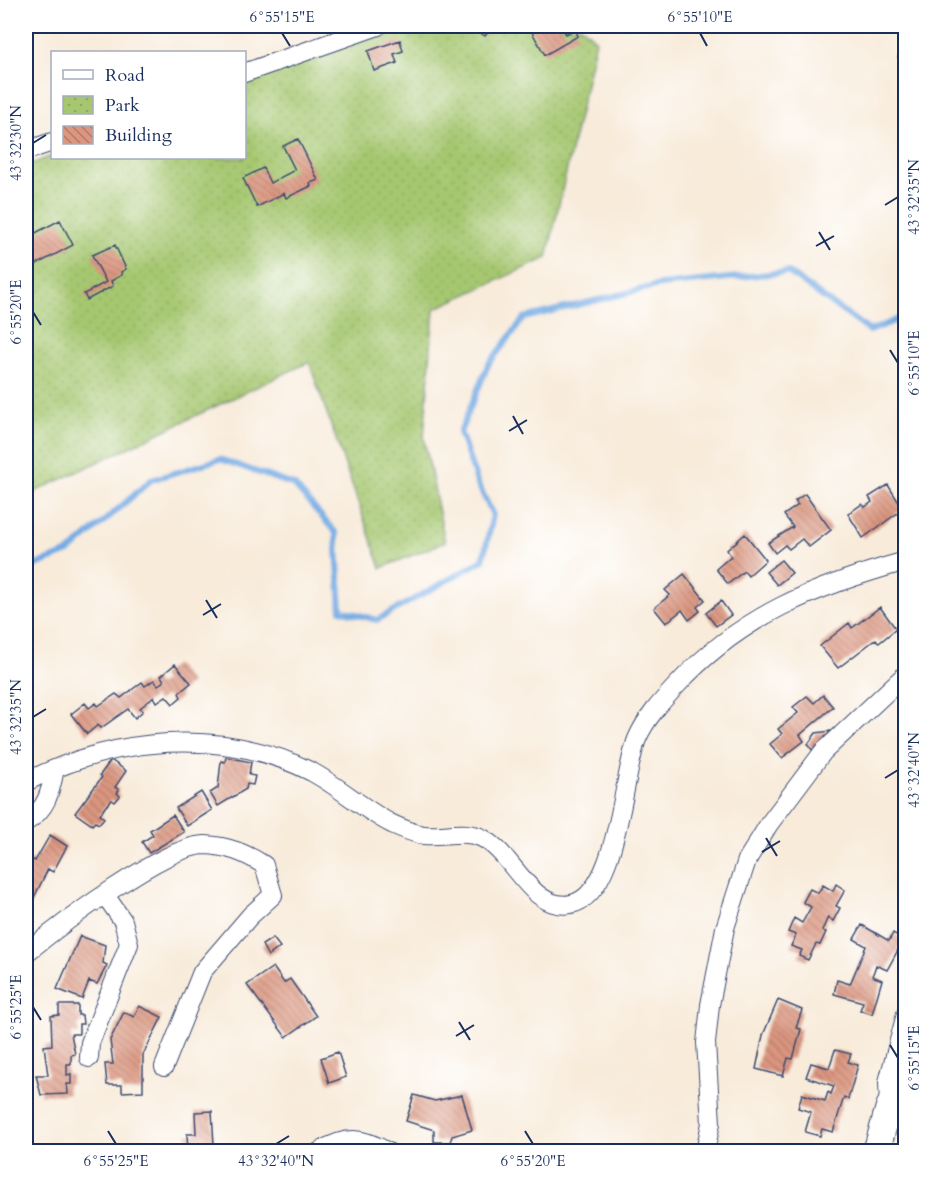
<svg xmlns="http://www.w3.org/2000/svg" width="931" height="1177" font-family="Cardo,serif">
  <style>
    .park { fill: url(#park-dots); stroke: #607b67; stroke-width: 1.5 }
    .lines { fill: none; stroke-linecap: round; stroke-linejoin: round }
    .stream { stroke: #74abe3; stroke-width: 6 }
    .building { fill: url(#building-back-hatch) }
    .street-casing { stroke: #3c4b71; stroke-width: 20 }
    .secondary-casing { stroke: #3c4b71; stroke-width: 28 }
    .street { stroke: #fff; stroke-width: 18 }
    .secondary { stroke: #fff; stroke-width: 26 }
    .ticks { fill: none; stroke: #1b2f5e; stroke-width: 2 }
    .neatline { fill: none; stroke: #1b2f5e; stroke-width: 2 }
    .ticks-label { font-size: 15px; text-anchor: middle; fill: #1b2f5e }
  </style>
  <defs>
    <pattern id="park-dots" width="8" height="8" patternUnits="userSpaceOnUse" patternTransform="scale(1.5)"><rect width="8" height="8" fill="#a6c770"/><path d="M2 2h.1M6 6h.1" fill="none" stroke="#8eab63" stroke-width="1.8" stroke-linecap="round"/></pattern>
    <pattern id="building-back-hatch" width="6" height="6" patternUnits="userSpaceOnUse" patternTransform="scale(1.5)"><rect width="6" height="6" fill="#dc967f"/><path d="M-1 5l2 2M0 0l6 6M5-1l2 2" fill="none" stroke="#b27b6b"/></pattern>
  </defs>
  <rect width="100%" height="100%" fill="#fff"/>
  <filter id="ink" filterUnits="userSpaceOnUse"><feTurbulence type="fractalNoise" baseFrequency=".0167" numOctaves="2"/><feDisplacementMap in="SourceGraphic" scale="12" xChannelSelector="R" yChannelSelector="G"/><feConvolveMatrix kernelMatrix="1 2 1 2 8 2 1 2 1" color-interpolation-filters="sRGB"/></filter>
  <filter id="wash" filterUnits="userSpaceOnUse"><feTurbulence type="fractalNoise" baseFrequency=".008" numOctaves="4" result="noise"/><feDisplacementMap in="SourceGraphic" scale="24" xChannelSelector="R" yChannelSelector="G"/><feGaussianBlur stdDeviation="1.35" result="paint"/><feColorMatrix in="noise" values="0 0 0 0 0 0 0 0 0 0 0 0 0 0 0 0 0 1.4 0 .05"/><feComposite in="paint" operator="in"/></filter>
  <g filter="url(#wash)">
    <rect width="100%" height="100%" fill="#f8ebda"/>
    <path class="park" d="M403,26H581L596,40L547,258L434,309L424,438L445,542L381,568L309,362L26,496V166L52,156L244,158L245,84Z"/>
    <g class="lines">
      <path class="stream" d="M26,569L69,552L151,480L220,459L294,485L336,533L341,610L377,620L483,560L493,515L477,482L460,432L488,365L524,318L660,285L788,272L870,331L906,316"/>
    </g>
    <g id="blocks">
      <path class="building" d="M470,26H493L485,36Z
        M532,26H561L566,34L575,29L578,36L545,55L529,27Z
        M400,40L403,51L394,54L397,63L374,71L368,51Z
        M906,46V63L898,57Z
        M298,139L318,180L310,183L311,186L286,198L284,193L257,207L243,178L263,168L270,183L295,170L283,146Z
        M60,220L73,245L26,270V238Z
        M115,245L126,269L121,272L122,275L111,281L113,286L87,300L84,294L106,282L92,255Z
        M888,485L903,509L863,538L848,514L862,504L865,507L872,502L869,497Z
        M805,494L831,530L809,547L802,539L789,549L785,545L775,553L768,543L793,527L784,515L798,505L795,501Z
        M745,534L766,560L748,576L744,571L728,584L716,569L731,556L727,550Z
        M781,560L792,573L777,585L766,572Z
        M684,574L705,600L697,607L700,611L689,620L682,610L666,623L654,608L670,595L665,590Z
        M721,601L731,615L716,626L706,613Z
        M880,607L896,629L879,643L876,639L838,668L820,646L849,623L852,628Z
        M175,664L191,683L179,693L181,697L173,704L166,696L157,702L154,697L140,708L143,711L135,718L128,709L101,728L98,725L87,734L71,714L85,703L89,708L96,703L98,706L116,694L121,698L142,682L145,686L154,680L158,685L164,681L161,676Z
        M823,695L833,707L800,735L804,741L782,758L770,744L782,734L778,729L798,713L793,707L807,696L814,703Z
        M831,731L813,751L808,744L816,733Z
        M226,757L251,762L249,775L255,776L253,785L247,784L246,789L218,806L210,793L218,788L221,761L225,762Z
        M111,760L126,771L115,787L119,790L117,793L120,796L115,802L112,800L105,807L100,815L104,818L99,824L95,822L92,825L75,813L102,777L100,775Z
        M201,792L212,810L187,826L176,808Z
        M173,815L184,832L149,853L142,842L153,835L150,830Z
        M50,835L67,846L53,872L48,869L26,914V867L31,859L35,861Z
        M836,884L845,890L836,906L840,908L833,921L828,917L822,931L826,932L820,945L816,944L808,960L799,956L802,950L791,946L796,935L788,932L794,918L802,923L811,907L803,902L810,889L818,893L823,885L833,891Z
        M862,925L889,941L893,933L904,939L887,970L876,965L874,971L872,976L882,980L872,1014L860,1010L863,1002L834,994L837,980L850,984L866,946L854,939Z
        M80,936L105,945L103,963L107,965L97,984L89,981L82,999L57,989Z
        M273,938L280,947L268,956L262,945Z
        M273,967L284,983L290,979L316,1016L286,1037L247,985Z
        M778,1000L802,1010L796,1028L801,1029L793,1059L788,1058L783,1076L756,1069L763,1035Z
        M59,1005H78V1015H82L83,1024H79V1034H71L75,1054L71,1055V1064H67V1075L71,1074V1084H67L68,1094L41,1095L36,1075H48L44,1046L52,1045L51,1016L59,1015Z
        M139,1006L162,1017L143,1055V1091L122,1092V1085H107L105,1064H113L110,1040L124,1012L134,1017Z
        M835,1050L851,1054L848,1062L858,1065L848,1099L844,1097L833,1132L822,1129L820,1136L805,1132L811,1112L798,1108L802,1094L825,1101L828,1092L831,1094L834,1086L806,1077L811,1063L829,1068Z
        M338,1052L346,1077L329,1083L321,1058Z
        M414,1095L435,1101L462,1095L472,1130L452,1136L450,1142H434V1130L406,1121Z
        M212,1111L214,1145H220V1152H188L187,1134H196L195,1112Z"/>
    </g>
  </g>
  <g filter="url(#ink)">
    <use href="#blocks" fill-opacity="0" stroke="#3c4b71" stroke-width="1.5"/>
    <g class="lines">
      <g class="street-casing">
        <path id="street" d="M244,73L378,26
          M26,151L52,142
          M26,782C114,737 221,726 312,772C340,787 364,810 392,824C401,828 414,834 424,835C441,837 463,830 480,837C513,851 530,912 571,904C618,895 622,777 637,739C646,718 662,701 677,685C741,615 816,586 906,561
          M26,822C47,809 50,793 55,769
          M26,953C59,926 165,845 205,845C228,846 245,853 264,865L273,895L250,916L202,972L164,1067
          M89,1058L90,1043L129,944L123,921L105,895
          M889,1106L888,1082L906,1014
          M319,1152C346,1135 362,1137 388,1152
          M705,1152L711,1123L706,1043L710,1005L725,928L747,860L769,824L823,752L906,674"/>
      </g>
      <g class="secondary-casing">
        <path id="secondary" d="M876,1152L889,1107L906,1077"/>
      </g>
      <use href="#street" class="street"/>
      <use href="#secondary" class="secondary"/>
    </g>
  </g>
  <path class="ticks" d="M282,33L290,46M700,33L707,46M33,143L46,135M885,205L898,197M819,232L830,250M816,246L834,236M33,312L41,325M890,350L898,363M513,416L523,434M509,431L527,420M206,600L217,618M203,615L221,604M33,717L46,709M885,778L898,770M766,838L777,856M762,852L780,841M33,1007L41,1020M459,1022L470,1040M456,1036L474,1025M890,1045L898,1058M108,1131L116,1144M525,1131L533,1144M276,1144L289,1136"/>
  <rect width="931" height="1177" fill="none" stroke="#fff" stroke-width="66"/>
  <rect x="51" y="51" width="195" height="108" fill="#ffffff" stroke="#a4acbf" stroke-width="1.5"/>
  <rect x="63" y="70" width="30" height="9" fill="#ffffff" stroke="#a4acbf" stroke-width="1.5"/>
  <text x="105" y="81" font-size="18" fill="#1b2f5e">Road</text>
  <rect x="63" y="96" width="30" height="18" fill="url(#park-dots)" stroke="#a4acbf" stroke-width="1.5"/>
  <text x="105" y="111" font-size="18" fill="#1b2f5e">Park</text>
  <rect x="63" y="126" width="30" height="18" fill="url(#building-back-hatch)" stroke="#a4acbf" stroke-width="1.5"/>
  <text x="105" y="141" font-size="18" fill="#1b2f5e">Building</text>
  <rect x="33" y="33" width="865" height="1111" class="neatline"/>
  <g class="ticks-label">
    <text x="282" y="22">6°55'15"E</text>
    <text x="700" y="22">6°55'10"E</text>
    <text transform="translate(16 143) rotate(-90)" y="5">43°32'30"N</text>
    <text transform="translate(914 197) rotate(-90)" y="5">43°32'35"N</text>
    <text transform="translate(16 312) rotate(-90)" y="5">6°55'20"E</text>
    <text transform="translate(914 363) rotate(-90)" y="5">6°55'10"E</text>
    <text transform="translate(16 717) rotate(-90)" y="5">43°32'35"N</text>
    <text transform="translate(914 770) rotate(-90)" y="5">43°32'40"N</text>
    <text transform="translate(16 1007) rotate(-90)" y="5">6°55'25"E</text>
    <text transform="translate(914 1058) rotate(-90)" y="5">6°55'15"E</text>
    <text x="116" y="1166">6°55'25"E</text>
    <text x="276" y="1166">43°32'40"N</text>
    <text x="533" y="1166">6°55'20"E</text>
  </g>
</svg>
